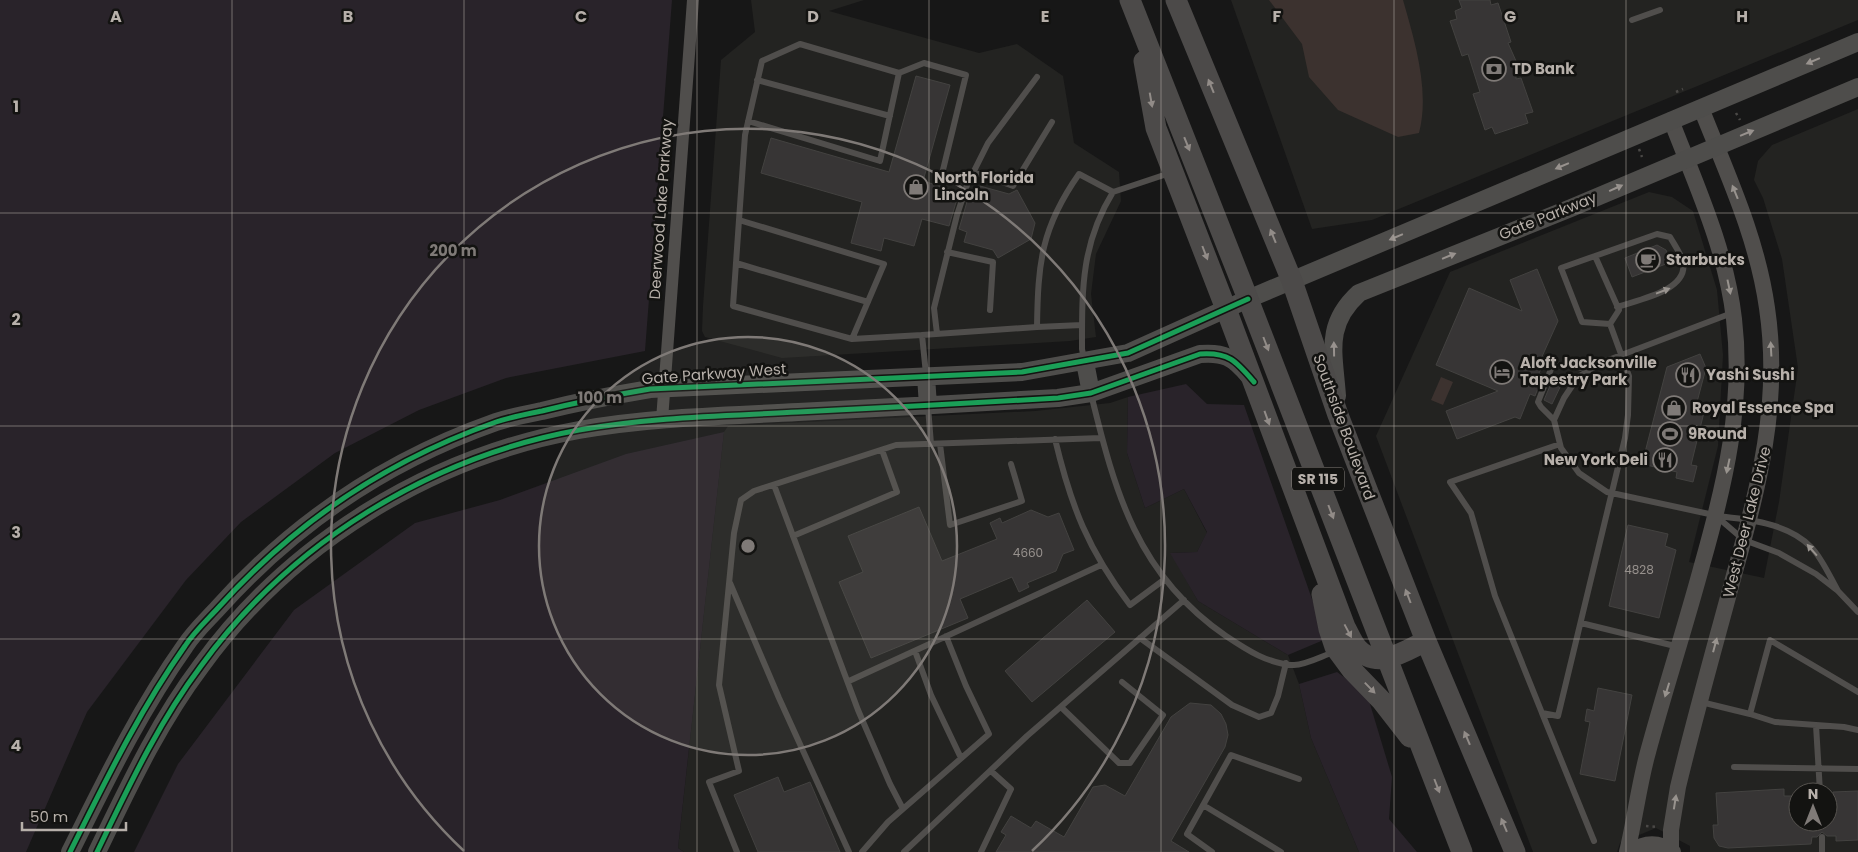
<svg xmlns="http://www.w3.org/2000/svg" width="1858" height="852" font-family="Poppins,sans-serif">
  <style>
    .built { fill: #232321; fill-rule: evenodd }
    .green { fill: #29232a }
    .water { fill: #3c322f }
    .building { fill: #373535; stroke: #434240 }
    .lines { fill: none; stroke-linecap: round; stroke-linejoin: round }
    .path { stroke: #4b4947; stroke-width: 2.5; stroke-dasharray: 2.5 4; stroke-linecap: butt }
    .service { stroke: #504e4c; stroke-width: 6 }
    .minor { stroke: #504e4c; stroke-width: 12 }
    .tertiary { stroke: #504e4c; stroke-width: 16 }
    .secondary { stroke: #4e4d4b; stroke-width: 18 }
    .trunk { stroke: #4c4a49; stroke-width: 21 }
    .cycleway-casing { stroke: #131311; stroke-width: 8 }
    .cycleway { stroke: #1a9f57; stroke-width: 5 }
    .oneway { fill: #98928e }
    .oneway2 { fill: #928c88 }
    .oneway3 { fill: #98938e }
    .grid { fill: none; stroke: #b7b0aa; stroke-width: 1; stroke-opacity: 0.55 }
    .ring { fill: none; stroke: #7f7a77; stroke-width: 2.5 }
    .labels { text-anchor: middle; stroke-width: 5; stroke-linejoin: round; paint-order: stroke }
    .number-label { font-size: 12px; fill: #97918d }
    .shield { fill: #131311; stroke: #86817c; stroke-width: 1 }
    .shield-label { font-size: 14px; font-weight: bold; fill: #b7b0aa }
    .poi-label { font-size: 15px; font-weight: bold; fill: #b7b0aa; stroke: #131311; text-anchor: start }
    .street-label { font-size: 15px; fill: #b7b0aa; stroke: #131311 }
    .grid-label { font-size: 16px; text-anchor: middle; font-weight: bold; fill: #b7b0aa; stroke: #131311; stroke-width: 5; stroke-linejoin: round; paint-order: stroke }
    .centre { fill: #7f7a77; stroke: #131311; stroke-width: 2.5 }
    .ring-label { font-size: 15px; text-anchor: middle; font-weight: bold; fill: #7f7a77; stroke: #131311; stroke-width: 5; stroke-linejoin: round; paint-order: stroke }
  </style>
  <rect width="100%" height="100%" fill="#171717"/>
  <path class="built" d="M751,0H864L829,11L979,53L1017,44L1063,76L1074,143L1119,172L1121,201L1096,254L1091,294L1096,337L1070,341L782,358L705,337L702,331L703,306L721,60L755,32Z
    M1231,0H1858V20L1372,220L1312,229Z
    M1858,109V852H1690V846L1656,828L1620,843L1617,852H1533L1376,436L1450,272L1649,192L1672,197L1693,211L1717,290L1723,355L1718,446L1689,562L1764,578L1779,502L1798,368L1782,259L1763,198L1754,180L1758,161L1772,145ZM1798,792H1828V822H1798Z
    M1128,397L1127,453L1145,508L1184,489L1207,533L1197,552L1171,553L1198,601L1288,655L1299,684L1311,738L1359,852H684L678,848L724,432L728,426L1035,411L1110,403Z"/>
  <path class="green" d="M0,0H672L645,351L506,378L419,410L335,453L241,522L186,580L87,712L26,852H0Z
    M1186,384L1207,404L1244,405L1326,639L1288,655L1198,601L1170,553L1197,552L1207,532L1184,489L1145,508L1127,453L1128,397Z
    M724,432L678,848L684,852H134L178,764L294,610L415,523L500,500L626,454Z
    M1337,672L1367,694L1392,777L1389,819L1417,852H1359L1311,738L1299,684Z"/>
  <path class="water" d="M1269,0H1403C1415,42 1430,91 1419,133L1398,137L1338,110L1309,77L1302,44Z
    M1441,377L1453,382L1443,405L1431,400Z"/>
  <path class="building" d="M1459,0H1490L1491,5L1498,3L1511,42L1508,43L1516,61V79L1521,78L1533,112L1525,114L1528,123L1495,134L1492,127L1485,130L1473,94L1480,92L1468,54L1462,56L1450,21L1457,19L1455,11L1462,8Z
    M916,76L950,85L923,181L959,192L949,226L922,219L914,246L884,238L881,251L851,243L862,202L761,173L771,138L889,172Z
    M980,186L1009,194L1017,190L1035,223L1031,239L998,258L993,250L964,242L967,232L959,229L969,195L977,197Z
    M1657,245L1666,250L1671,262L1632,277L1625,258Z
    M1537,269L1558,321L1540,361L1544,363L1539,373L1543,375L1535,396L1530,394L1520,419L1515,417L1457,439L1446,411L1498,391L1436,365L1469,288L1522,311L1510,280Z
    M1700,354L1706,368L1697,402L1706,404L1691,465L1697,466L1693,482L1676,478L1677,472L1642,464L1667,367Z
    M1553,379L1562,383L1552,404L1544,400Z
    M919,507L942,561L997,539L990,523L1000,518L1002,523L1031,510L1048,517L1059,513L1074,550L1063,554L1056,571L1027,583L1029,587L1019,592L1012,577L960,599L968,618L871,658L839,582L863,572L848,536Z
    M1628,525L1668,534L1665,546L1676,550L1659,618L1609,606Z
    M1087,600L1115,632L1032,702L1005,671Z
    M1598,688L1632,695L1615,781L1580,774L1590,722L1585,721L1587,709L1594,711Z
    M1190,703L1211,705L1221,714L1226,724L1228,735L1225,747L1171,841L1189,852H996L1006,835L1001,832L1011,816L1031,828L1036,821L1064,837L1093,787L1105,785L1125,796L1171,717Z
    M778,777L784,792L810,782L840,852H758L734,795Z
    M1784,789V796H1798V822H1828V798L1833,797V792L1858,791V840L1836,841V836H1827L1822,832L1817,837H1812L1811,844L1728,848L1719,846L1714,838L1713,825H1718L1716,793Z"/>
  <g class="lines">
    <path class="path" d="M1676,92L1683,89
      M1736,113L1740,120
      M1639,149L1642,157
      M1646,826L1658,827"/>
    <path class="service" d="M1632,20L1660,10
      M899,73L924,63L966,75L942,174L968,183
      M757,80L890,116
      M974,172L1013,186L1052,122
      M739,220L745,135L762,61L800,44L899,73L880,161L748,121
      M947,252L993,262L990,310
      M1595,256L1657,234L1670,237C1674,244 1681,254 1683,262C1689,291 1637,300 1617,307
      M736,263L868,302
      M1037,327L1082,325
      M937,334L934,308L957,215L967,185L988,143L1037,77
      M922,335L1037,327C1038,263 1041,228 1079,174L1113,192L1170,173
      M852,339L884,264L739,220L733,306L852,339L922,335L926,374
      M1084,359L1082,349C1082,290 1081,244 1113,192
      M1091,394C1115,492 1137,575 1226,636C1247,650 1268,664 1294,665C1306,665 1322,656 1334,652
      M928,407L931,444
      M1554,420L1541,407L1538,402L1553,364L1591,369
      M1055,439C1071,506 1088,550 1130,605L1165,579
      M940,444L950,525L1022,501L1011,464
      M1560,444L1450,482L1471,513L1495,596L1542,713L1558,716L1625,438L1628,415L1629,376L1610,324L1619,310L1595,256L1561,268L1582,322L1610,324
      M774,485L858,710L890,784L903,809
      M1714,515L1607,492L1579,473L1561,448L1554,420L1564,398L1578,377L1603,362L1732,313
      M793,536L897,492L882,450
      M730,583L779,698L849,852
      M1838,591C1830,577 1822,558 1811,547C1788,523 1747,519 1716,516L1744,540L1779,553L1816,574L1838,591L1858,612
      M1581,623L1679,647
      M1140,638L1232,705L1259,717L1271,713L1278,696L1286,663
      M915,651L931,695L961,758
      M849,681L1101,565
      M1701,702L1750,714L1770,640L1858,692
      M1061,707L1119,763H1130L1163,715L1122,682
      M1542,713L1594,841
      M1750,714L1775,722L1844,727L1858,730
      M1816,725L1820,792
      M1734,767L1858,769
      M1203,805L1281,852
      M737,852L709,782L739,771L719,685L734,533L741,500L754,491L896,445L1101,438
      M862,852L888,822L989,734L966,686L946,636
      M904,852L1027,736L1184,600
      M981,852L1011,789L991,771
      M1212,852L1187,834L1231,755L1299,779
      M1822,852V837"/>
    <path class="minor" d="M662,420L693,0"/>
    <path class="tertiary" d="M1671,851V830L1678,787C1695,716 1715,646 1734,575C1759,485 1781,403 1767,308C1757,237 1727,174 1701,108
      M1627,852C1635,819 1639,784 1648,752C1665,689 1685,628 1702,565C1725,484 1744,404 1734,319C1726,249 1696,185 1671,120
      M1631,852C1645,842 1659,842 1673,852"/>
    <path class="secondary" d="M1085,362L1091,393
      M926,376L928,406
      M1337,396C1334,353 1324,325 1359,293L1571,208L1858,87
      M70,852C105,782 139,711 185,646C194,632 207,620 218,608C295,522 388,460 496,422C511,417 527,414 542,411C578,402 614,395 650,389L1022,372L1128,353L1248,299L1858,42
      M97,852C128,788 158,723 201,666C290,543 430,457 579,430C651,417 725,416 798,412C885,408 971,403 1058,398L1091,393L1200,354C1224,352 1233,357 1249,376"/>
    <path class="trunk" d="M1130,0L1248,299L1462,852
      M1176,0L1292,281L1338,415L1426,641L1515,852
      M1144,61L1156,128L1226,309L1345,627C1349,634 1352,642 1357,648C1377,671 1405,651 1426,641
      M1322,594L1329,629L1335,647L1352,670L1382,701L1410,737"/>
    <g class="cycleway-casing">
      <path id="cycleway" d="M70,852C105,782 139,711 185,646C194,632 207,620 218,608C295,522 388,460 496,422C511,417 527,414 542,411C578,402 614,395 650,389L1022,372L1128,353L1248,299
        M97,852C128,788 158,723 201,666C290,543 430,457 579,430C651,417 725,416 798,412C885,408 971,403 1058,398L1091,393L1200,354C1229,352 1236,361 1254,382"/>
    </g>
    <use href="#cycleway" class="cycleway"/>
  </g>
  <defs><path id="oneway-solid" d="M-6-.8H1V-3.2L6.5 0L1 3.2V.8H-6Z" transform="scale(1.25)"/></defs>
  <g class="oneway">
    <use href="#oneway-solid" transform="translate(1813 61) rotate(157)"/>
    <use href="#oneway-solid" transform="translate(1747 133) rotate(-22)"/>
    <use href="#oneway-solid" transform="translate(1562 166) rotate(157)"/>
    <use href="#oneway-solid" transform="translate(1616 188) rotate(-24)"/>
    <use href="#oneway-solid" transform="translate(1396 237) rotate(157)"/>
    <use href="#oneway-solid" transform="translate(1449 256) rotate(-22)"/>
    <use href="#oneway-solid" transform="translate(1334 349) rotate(-91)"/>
  </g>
  <g class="oneway2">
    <use href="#oneway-solid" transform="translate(1211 86) rotate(-112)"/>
    <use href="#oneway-solid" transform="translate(1151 100) rotate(80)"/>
    <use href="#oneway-solid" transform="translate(1187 144) rotate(68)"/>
    <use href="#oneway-solid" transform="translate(1273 236) rotate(-112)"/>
    <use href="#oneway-solid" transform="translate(1205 253) rotate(69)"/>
    <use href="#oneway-solid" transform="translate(1266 344) rotate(69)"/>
    <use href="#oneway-solid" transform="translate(1267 418) rotate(70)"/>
    <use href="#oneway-solid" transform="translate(1331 512) rotate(69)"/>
    <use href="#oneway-solid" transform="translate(1408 596) rotate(-111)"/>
    <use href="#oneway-solid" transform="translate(1348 631) rotate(62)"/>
    <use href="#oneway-solid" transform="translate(1370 688) rotate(46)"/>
    <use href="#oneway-solid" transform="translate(1467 738) rotate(-113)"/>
    <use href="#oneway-solid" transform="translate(1437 786) rotate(69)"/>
    <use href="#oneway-solid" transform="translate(1504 825) rotate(-113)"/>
  </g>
  <g class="oneway3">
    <use href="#oneway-solid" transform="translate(1735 192) rotate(-112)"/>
    <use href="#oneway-solid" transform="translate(1729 287) rotate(78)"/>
    <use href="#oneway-solid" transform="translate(1663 291) rotate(-21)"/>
    <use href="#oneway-solid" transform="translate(1771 349) rotate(-93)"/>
    <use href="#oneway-solid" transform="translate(1728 466) rotate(102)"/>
    <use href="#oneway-solid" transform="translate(1812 550) rotate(-131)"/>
    <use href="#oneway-solid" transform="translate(1715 645) rotate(-75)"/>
    <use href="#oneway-solid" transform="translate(1667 690) rotate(107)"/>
    <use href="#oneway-solid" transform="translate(1675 802) rotate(-81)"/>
  </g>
  <path class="grid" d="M232,0V852M464,0V852M697,0V852M929,0V852M1161,0V852M1394,0V852M1626,0V852M0,213H1858M0,426H1858M0,639H1858"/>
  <circle cx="748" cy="546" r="209" fill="#7f7a77" fill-opacity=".12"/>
  <g class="ring">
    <circle cx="748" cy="546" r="209"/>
    <path d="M464 851A417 417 0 1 1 1032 851"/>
  </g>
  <defs>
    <g id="bank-ring" transform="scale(1.25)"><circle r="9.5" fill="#131311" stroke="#7f7a77" stroke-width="1.5"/><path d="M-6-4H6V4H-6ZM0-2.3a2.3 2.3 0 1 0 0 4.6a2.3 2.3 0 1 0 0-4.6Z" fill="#7f7a77"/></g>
    <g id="shop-ring" transform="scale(1.25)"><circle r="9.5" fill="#131311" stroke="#7f7a77" stroke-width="1.5"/><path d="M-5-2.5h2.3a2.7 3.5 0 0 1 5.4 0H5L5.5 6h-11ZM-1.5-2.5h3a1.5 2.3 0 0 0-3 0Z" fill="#7f7a77"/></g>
    <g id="cafe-ring" transform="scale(1.25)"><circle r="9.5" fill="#131311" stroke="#7f7a77" stroke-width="1.5"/><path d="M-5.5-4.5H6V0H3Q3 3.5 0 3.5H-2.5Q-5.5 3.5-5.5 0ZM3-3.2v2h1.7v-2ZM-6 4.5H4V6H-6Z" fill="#7f7a77"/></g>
    <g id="hotel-ring" transform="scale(1.25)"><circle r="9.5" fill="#131311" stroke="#7f7a77" stroke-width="1.5"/><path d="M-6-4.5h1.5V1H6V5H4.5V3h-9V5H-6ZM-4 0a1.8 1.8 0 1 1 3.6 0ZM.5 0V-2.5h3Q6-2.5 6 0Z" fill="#7f7a77"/></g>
    <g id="restaurant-ring" transform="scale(1.25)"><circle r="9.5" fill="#131311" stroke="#7f7a77" stroke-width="1.5"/><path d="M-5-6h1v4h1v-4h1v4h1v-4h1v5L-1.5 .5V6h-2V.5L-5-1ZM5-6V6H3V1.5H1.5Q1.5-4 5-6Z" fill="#7f7a77"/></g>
    <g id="stadium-ring" transform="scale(1.25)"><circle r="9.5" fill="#131311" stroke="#7f7a77" stroke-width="1.5"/><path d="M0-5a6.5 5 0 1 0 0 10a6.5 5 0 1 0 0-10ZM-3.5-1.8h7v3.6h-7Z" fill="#7f7a77"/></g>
  </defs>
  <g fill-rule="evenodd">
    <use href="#bank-ring" x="1494" y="69"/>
    <use href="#shop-ring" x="916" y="187"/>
    <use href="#cafe-ring" x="1648" y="260"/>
    <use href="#hotel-ring" x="1502" y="372"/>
    <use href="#restaurant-ring" x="1688" y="375"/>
    <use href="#shop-ring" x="1674" y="408"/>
    <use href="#stadium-ring" x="1670" y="434"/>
    <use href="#restaurant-ring" x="1665" y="460"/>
  </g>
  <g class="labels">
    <g class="number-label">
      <text x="1028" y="557">4660</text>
      <text x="1639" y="574">4828</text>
    </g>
    <rect class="shield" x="1292" y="467.5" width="52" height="23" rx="4"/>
    <g class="shield-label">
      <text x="1318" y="484">SR 115</text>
    </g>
    <g class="poi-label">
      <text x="1512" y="74">TD Bank</text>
      <text x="934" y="183">North Florida<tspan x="934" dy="17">Lincoln</tspan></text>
      <text x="1666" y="265">Starbucks</text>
      <text x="1520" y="368">Aloft Jacksonville<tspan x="1520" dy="17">Tapestry Park</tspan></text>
      <text x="1706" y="380">Yashi Sushi</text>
      <text x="1692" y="413">Royal Essence Spa</text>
      <text x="1688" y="439">9Round</text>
      <text x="1648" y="465" text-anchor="end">New York Deli</text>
    </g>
    <g class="street-label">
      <text transform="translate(661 209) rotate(-86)" y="5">Deerwood Lake Parkway</text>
      <text transform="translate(1548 216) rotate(-22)" y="5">Gate Parkway</text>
      <text transform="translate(714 374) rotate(-4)" y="5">Gate Parkway West</text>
      <text transform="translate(1344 427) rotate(70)" y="5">Southside Boulevard</text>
      <text transform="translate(1747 522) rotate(-76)" y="5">West Deer Lake Drive</text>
    </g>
  </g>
  <g class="grid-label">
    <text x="116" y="22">A</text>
    <text x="348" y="22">B</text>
    <text x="581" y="22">C</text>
    <text x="813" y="22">D</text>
    <text x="1045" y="22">E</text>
    <text x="1277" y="22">F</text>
    <text x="1510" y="22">G</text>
    <text x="1742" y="22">H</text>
    <text x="16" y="112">1</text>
    <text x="16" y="325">2</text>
    <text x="16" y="538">3</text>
    <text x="16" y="751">4</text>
  </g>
  <circle cx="748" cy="546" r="8" class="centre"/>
  <g class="ring-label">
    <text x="453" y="256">200 m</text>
    <text x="600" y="403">100 m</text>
  </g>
  <g transform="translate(1813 807)"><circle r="24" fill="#131311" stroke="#55524e"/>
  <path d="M0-4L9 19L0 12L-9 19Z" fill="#7f7a77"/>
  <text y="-8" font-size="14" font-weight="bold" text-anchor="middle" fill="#b7b0aa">N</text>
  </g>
  <path d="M22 822v8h104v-8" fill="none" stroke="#b7b0aa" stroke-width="2.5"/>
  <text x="30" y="822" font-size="15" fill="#b7b0aa" stroke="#131311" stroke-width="4" paint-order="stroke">50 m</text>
</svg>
